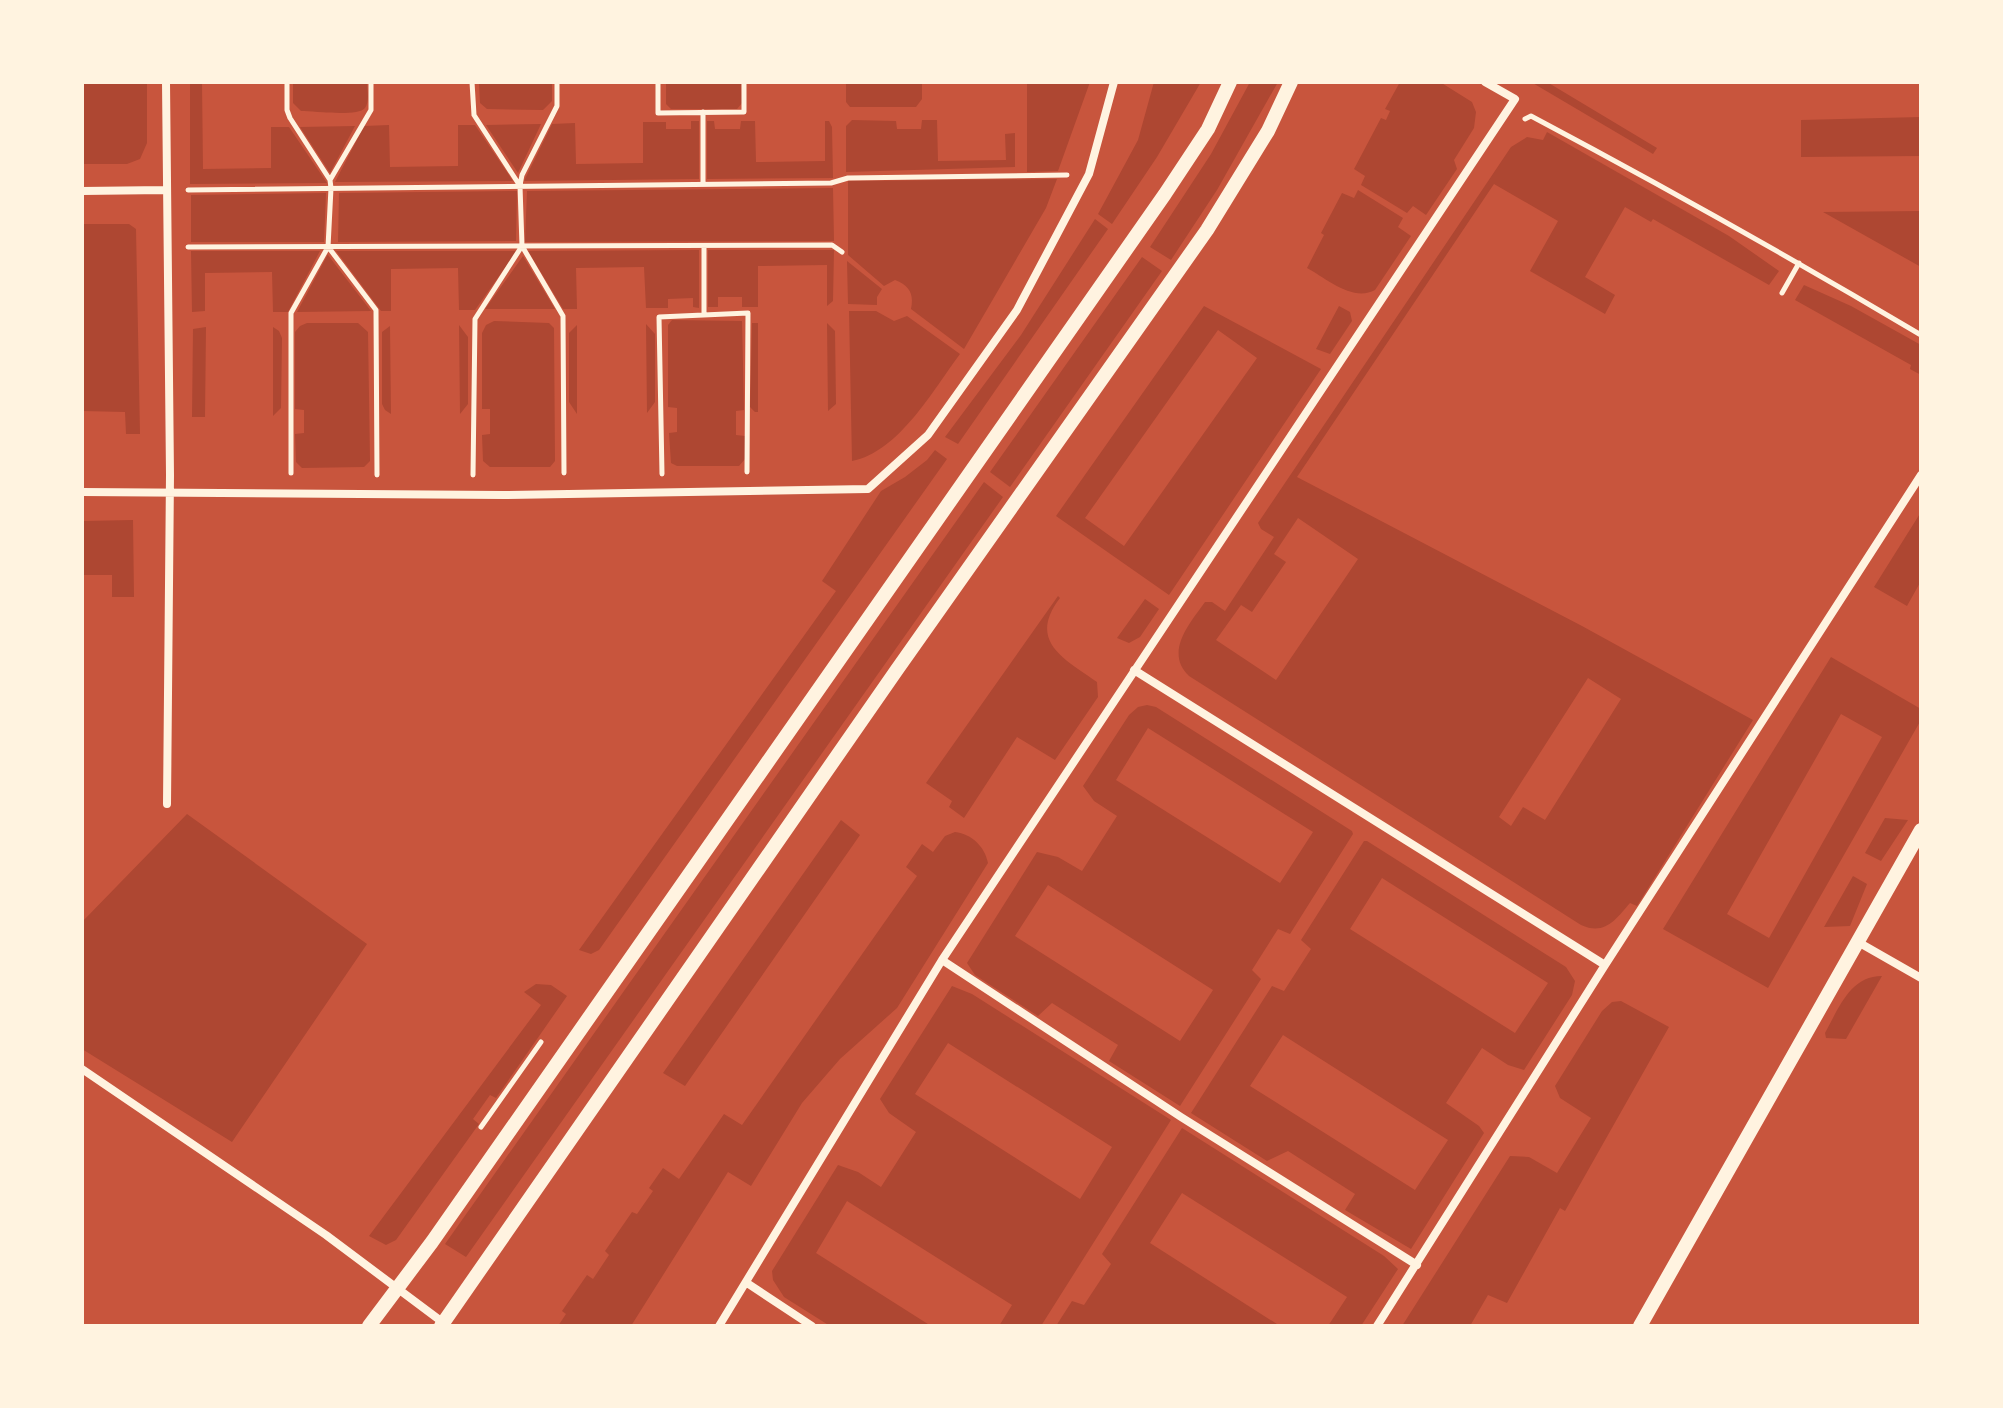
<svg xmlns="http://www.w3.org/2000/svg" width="2003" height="1408" font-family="'Public Sans',sans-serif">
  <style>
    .green { fill: #ae4732; fill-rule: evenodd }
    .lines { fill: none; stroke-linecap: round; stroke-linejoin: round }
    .path { stroke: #fff3e0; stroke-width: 5 }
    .minor { stroke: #fff3e0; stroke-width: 8 }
    .tertiary { stroke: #fff3e0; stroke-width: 14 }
  </style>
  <rect width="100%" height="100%" fill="#c8553d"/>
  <path class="green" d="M82,82H147V143L140,159L127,164H82Z
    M190,82H202L203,169L271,168V127H289L327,183L190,184Z
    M293,82H367C367,89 370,101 365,108C358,117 313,111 301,111L293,103Z
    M479,82H552V101L543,110L487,109L480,103Z
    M666,82H741L742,103L737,109H671L666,104Z
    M846,82H922V99L916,107H850L846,102Z
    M1027,82H1090L1058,171L1027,172Z
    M1154,82H1201L1157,157L1112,224L1098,214L1138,140Z
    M1250,82H1278L1217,190L1171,260L1150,247L1211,154Z
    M1400,82H1440L1472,102L1476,112L1474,128L1454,160L1457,169L1426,215L1413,206L1407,213L1361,185L1365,176L1354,169L1381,118L1386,120L1390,111L1385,109Z
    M1531,82H1547L1657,148L1653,154Z
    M1921,117V156L1801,157V120Z
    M852,120L896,121L897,129H921L922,120H937L938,161L1006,160L1005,134L1015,133V167L846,172V126Z
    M691,121H699V179L524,181L552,124L575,123L576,164L643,163V122H666V129H691Z
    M707,121H714L715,129H740L741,121H755L756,162L825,161V121H829L832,127L833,178L707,179Z
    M541,124L518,173L486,125Z
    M389,125L390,167L458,166V125H475L513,181L335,182L364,126Z
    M355,126L330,173L300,127Z
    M1547,132L1729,236L1779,271L1769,285L1653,219L1651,222L1625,207L1585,277L1615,295L1605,314L1530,271L1558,221L1494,184L1297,477L1582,626L1753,720L1637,906L1630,903C1616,919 1605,936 1581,925L1189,676C1164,652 1190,623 1205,602H1212L1225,611L1274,537L1261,529L1258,523L1511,147L1527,137L1543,140ZM1298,518L1358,559L1276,680L1216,640L1241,605L1252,612L1286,562L1274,554ZM1588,678L1621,699L1545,820L1523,807L1511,826L1499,817Z
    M1057,179L1046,208L964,349L911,309C914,294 910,286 895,280L884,286L848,255V181Z
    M833,188L834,241L525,242L527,191Z
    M1358,190L1403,218L1398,227L1411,236L1375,290C1353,302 1327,279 1307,268L1324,235L1321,233L1342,193L1354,198Z
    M517,191L516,241L338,242L339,193Z
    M326,193L324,242H191V195Z
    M1921,211V267L1823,212Z
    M1095,219L1108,229L958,444L945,437L1021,335Z
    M82,224H129L136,229L140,434H126L125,412L82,411Z
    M699,250V308L693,307V298L668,299V308H646L644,267L576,268L577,309H563L528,251Z
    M708,250H834L833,301L827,306V265L758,266V307H742V297H718V307H708Z
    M191,251H320L288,312H273L272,272L205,273V311L192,312Z
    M336,251H517L475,310H459L458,268L391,269V311H381Z
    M328,254V255L371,311L297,312Z
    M523,256L555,309H485Z
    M1142,257L1162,271L1010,487L990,472Z
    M847,261L882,289L877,297V305L848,304Z
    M1804,285L1851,306L1921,345V375L1910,369L1911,365L1795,300Z
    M1204,306L1321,369L1169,595L1056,516ZM1218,330L1257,358L1124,546L1085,518Z
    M1339,306L1350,312L1352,321L1330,354L1316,349Z
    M849,311H876L894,321L907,316L960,354C933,390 899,452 852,461Z
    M672,320L742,321L744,410L736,411V435L745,436V459L739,466H677L671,463L669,433L677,432V408L668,407V325Z
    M494,321L549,323L554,328L555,461L550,467H490L483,461L482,435L490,434V409H482V333L486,325Z
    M307,323H358L368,332L370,461L364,467L302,468L296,462L295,434L304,433V410L295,409V332L300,326Z
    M752,323H758V412H755L750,407Z
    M827,323L835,331L836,404L828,411Z
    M646,324L655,334V402L647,413Z
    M459,325L468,337V404L460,414Z
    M577,325V414L569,402V333Z
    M390,326L391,414L385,410L382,404V332Z
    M206,327L205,417H192L193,329Z
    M273,327L279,331L282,338L281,408L273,416Z
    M935,450L947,459L599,950L591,954L579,950L836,591L822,581L881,491L905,477L927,460Z
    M984,482L1003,497L466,1257L445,1244Z
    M1921,512V581L1907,606L1874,587Z
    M133,520L134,597H112V575H82V521Z
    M1058,596L1060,598C1027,641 1064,659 1097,682L1098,697L1055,760L1017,737L964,818L949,807L952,801L926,783Z
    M1145,599L1159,609L1140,637L1129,643L1117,638Z
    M1831,657L1921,709V720L1768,988L1663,929ZM1841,714L1882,737L1769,938L1727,914Z
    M1147,705L1156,707L1352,831L1353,834L1290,934L1278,929L1252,970L1261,979L1180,1106L1109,1061L1118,1045L1052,1003L1038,1016L975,975L967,963L1037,852L1058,857L1082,871L1117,816L1094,801L1083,786L1129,715L1138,707ZM1148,728L1313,832L1280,883L1116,780ZM1048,885L1213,990L1180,1041L1015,936Z
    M187,814L367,944L232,1142L82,1049V922Z
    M1885,818L1908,820L1881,861L1865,853Z
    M841,820L860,835L685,1086L663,1073Z
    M955,832C972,834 985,847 988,863L897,1008L840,1059L802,1103L751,1186L728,1172L631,1326H558L566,1314L562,1311L587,1275L593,1279L609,1255L605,1251L632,1212L637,1214L653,1191L649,1188L663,1168L679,1179L724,1114L742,1125L917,876L906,867L922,844L933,852L945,836Z
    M1364,841H1367L1566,967L1575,981L1572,995L1524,1070L1508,1065L1482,1048L1446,1103L1479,1126L1484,1133L1411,1249L1345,1210L1355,1194L1288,1151L1267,1161L1191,1113L1272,986L1284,991L1311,949L1301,940ZM1382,878L1548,983L1515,1033L1350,929ZM1283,1035L1448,1140L1415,1190L1250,1086Z
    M1853,876L1867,884L1850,926L1824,927Z
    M1882,976L1846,1039L1826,1038L1825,1033C1839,1008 1850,976 1882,976Z
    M536,984L551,985L567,996L496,1098L490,1095L473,1119L479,1124L396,1240L386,1245L369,1236L541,1005L524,992Z
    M952,986L972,994L1171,1120L1041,1326H999L1012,1305L847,1201L816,1253L931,1326H830L784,1297L773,1280L772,1271L838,1165L858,1172L881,1187L916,1132L889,1113L880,1099ZM948,1043L1112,1147L1080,1199L915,1094Z
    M1621,1001L1669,1027L1565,1211L1560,1208L1507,1303L1488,1295L1470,1326H1402L1510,1156L1529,1157L1557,1173L1591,1118L1560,1098L1555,1086L1602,1011L1612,1002Z
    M1182,1128L1384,1256L1398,1269L1361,1326H1328L1347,1297L1182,1193L1150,1243L1280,1326H1056L1072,1301L1084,1305L1111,1264L1102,1254Z"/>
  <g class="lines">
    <path class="path" d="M287,82V110L290,118L330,180L331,188L328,247L291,313V473
      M472,82L474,115L520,186L522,246L563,316L564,473
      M658,82V113L744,112V82
      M1525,119L1531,116C1663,186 1793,259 1921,335
      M330,180L371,110V82
      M703,183V112
      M520,185L522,175L557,106V82
      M188,190L831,183L848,178L1067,175
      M704,246V314
      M188,247L832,245L842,252
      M329,248L376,310L377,475
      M1782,293L1799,263
      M662,474L659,317L748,313L747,472
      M473,475L475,319L522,246
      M481,1127L541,1042"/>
    <path class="minor" d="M166,82L170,475L167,804
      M82,191L165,190
      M82,492L503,495L868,489L928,435L1017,310L1089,174L1114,82
      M1134,670L1605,965
      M1858,942L1921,978
      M942,960L1181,1117L1417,1265
      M82,1069L326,1235L445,1324
      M747,1283L812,1326
      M719,1326L942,960L1515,99L1485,82
      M1377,1326L1605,965L1921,475"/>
    <path class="tertiary" d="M369,1326L432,1242L1165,194L1208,129L1230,82
      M441,1326L896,671L1207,230L1268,131L1291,82
      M1640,1326L1921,830"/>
  </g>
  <rect width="2003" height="1408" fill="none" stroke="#fff3e0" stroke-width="168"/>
</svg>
